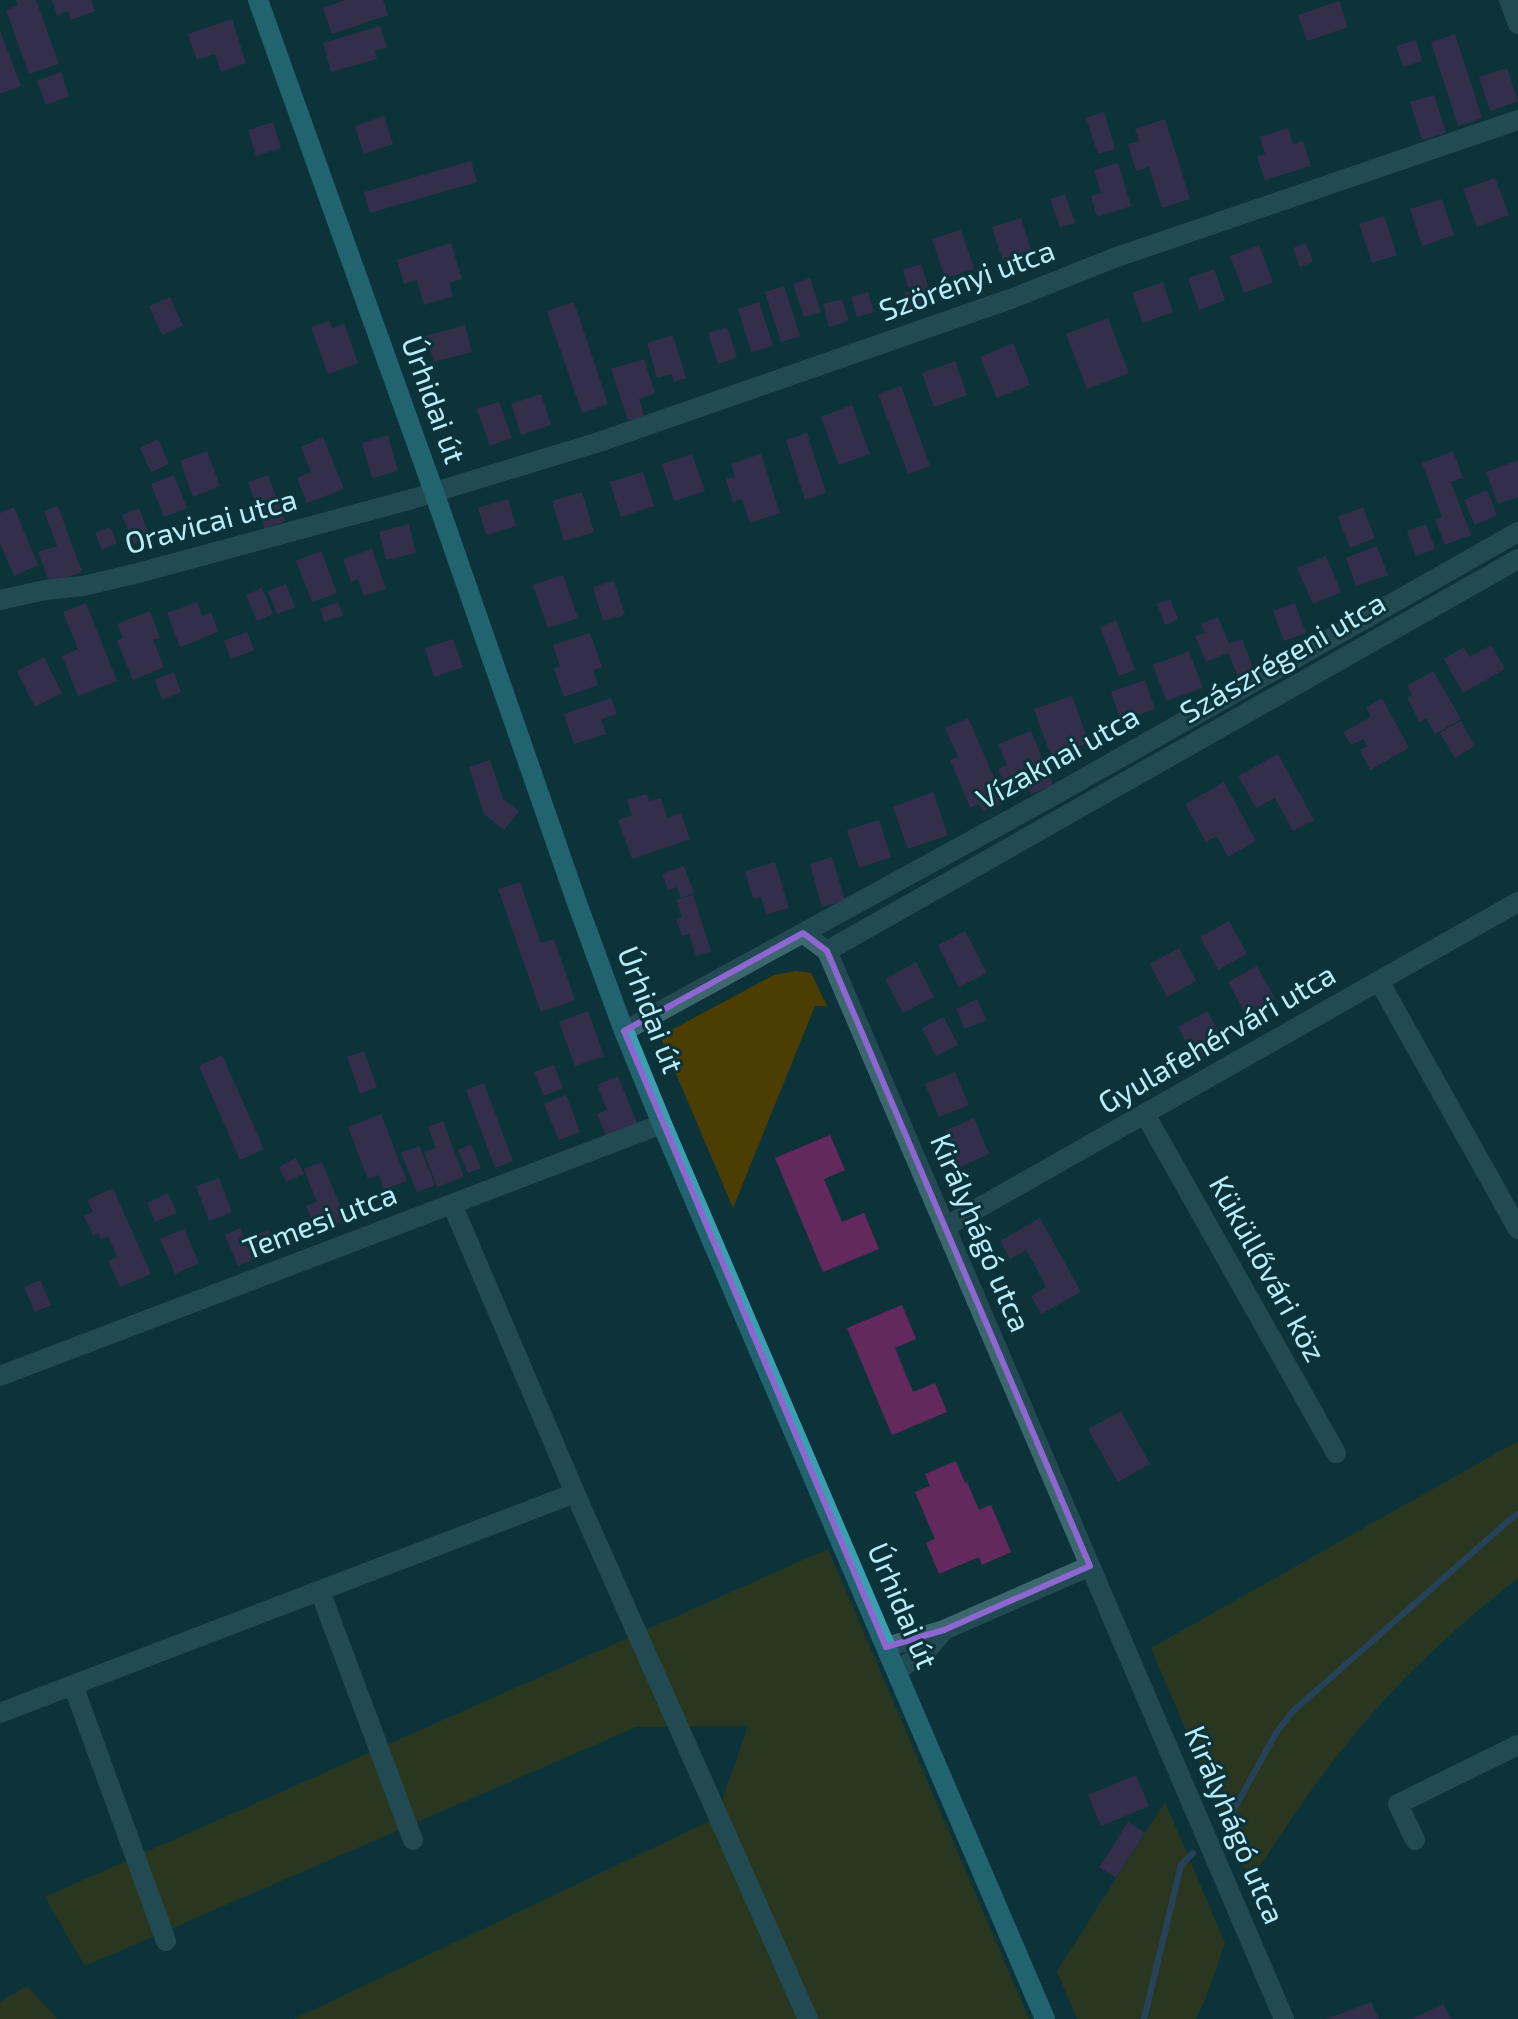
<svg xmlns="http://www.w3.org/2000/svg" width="1518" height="2019" font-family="'Exo 2',sans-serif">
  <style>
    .green { fill: #4c3d00 }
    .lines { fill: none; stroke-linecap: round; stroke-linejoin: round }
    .stream { stroke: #445681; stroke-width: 6 }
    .building { fill: #63285c }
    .minor { stroke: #3c676f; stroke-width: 20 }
    .major { stroke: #3c9eb1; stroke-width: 20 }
    .marked { fill: none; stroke: #8e66d0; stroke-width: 6; stroke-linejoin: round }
    .labels { text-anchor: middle; stroke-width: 6; stroke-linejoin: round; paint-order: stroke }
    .street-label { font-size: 30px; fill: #baedf9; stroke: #0d333a }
  </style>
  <rect width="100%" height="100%" fill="#0d333a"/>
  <path class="green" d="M796,971L811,973L827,1006H815L733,1208L660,1036L774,975Z
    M1518,1441V1578C1457,1626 1399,1679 1350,1740C1313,1784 1282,1833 1250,1881L1151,1648Z
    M828,1549L1029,2019H294L716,1818L748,1726L636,1727L85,1966L45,1897Z
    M1165,1802L1225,1943L1205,2000L1196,2019H1077L1057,1971Z
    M27,1986L57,2019H0V2002Z"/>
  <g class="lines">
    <path class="stream" d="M1227,1822L1276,1733L1292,1712L1506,1523L1518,1514
      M1144,2019L1181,1865L1193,1853"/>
  </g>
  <path class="building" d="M16,0H36L59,64L29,74L6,10L18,6Z
    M52,0H91L95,11L71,20L68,11L57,15Z
    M345,0H383L388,15L332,34L323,8Z
    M1339,1L1348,27L1307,41L1298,15Z
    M232,19L246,63L221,72L215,54L197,60L188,34Z
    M380,26L387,47L375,51L377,59L331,72L323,43Z
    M0,31L21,86L0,94Z
    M1455,34L1482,118L1458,126L1431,42Z
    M1416,40L1422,61L1403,67L1396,46Z
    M1507,68L1518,101L1490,111L1479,77Z
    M61,72L69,96L46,105L37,81Z
    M1434,95L1446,133L1422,140L1410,102Z
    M1104,112L1115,149L1098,154L1086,118Z
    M384,116L393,144L364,154L355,126Z
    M1165,119L1190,199L1162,208L1149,167L1136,171L1128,144L1139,141L1135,129Z
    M273,122L281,148L256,156L248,130Z
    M1288,128L1293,144L1303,141L1311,166L1265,180L1257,157L1265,154L1260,137Z
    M471,161L477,182L370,213L364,192Z
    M1118,163L1131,206L1097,217L1091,196L1101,193L1094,170Z
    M1495,178L1509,215L1477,227L1463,189Z
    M1065,194L1075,223L1060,227L1050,199Z
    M1442,199L1454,235L1422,246L1410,209Z
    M1384,216L1397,255L1372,263L1359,224Z
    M1021,218L1031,250L1002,259L992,227Z
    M961,230L974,269L945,278L932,239Z
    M451,243L462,279L449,283L453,296L424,305L417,280L404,284L397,260Z
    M1306,243L1313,262L1300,267L1293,248Z
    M1259,245L1273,282L1244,293L1230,256Z
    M921,264L934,305L910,312L904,292L909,291L903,270Z
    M1214,269L1225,300L1199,310L1188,278Z
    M810,278L821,312L804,317L793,284Z
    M1163,282L1173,312L1143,323L1132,293Z
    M784,286L800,336L781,342L765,292Z
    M868,292L874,312L857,317L851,297Z
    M170,297L183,326L162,335L149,306Z
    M842,299L849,321L829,327L823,304Z
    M574,302L608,404L582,413L547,311Z
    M759,302L773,346L751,352L738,309Z
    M1108,318L1129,373L1087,389L1066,334Z
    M329,321L332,328L344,324L358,363L328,374L311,327Z
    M465,325L472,352L434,362L426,336Z
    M727,327L737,358L718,364L708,333Z
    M673,335L686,378L674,382L671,374L657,378L647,343Z
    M1013,343L1030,385L997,398L980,357Z
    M644,359L655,393L639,399L644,416L628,421L611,369Z
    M955,361L967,395L934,407L922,373Z
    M901,386L930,466L908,474L878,394Z
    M541,394L551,425L521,435L511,404Z
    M499,402L512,438L490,446L477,409Z
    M852,405L870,454L839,465L821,417Z
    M807,433L826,493L805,500L786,440Z
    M388,435L398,471L372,478L362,443Z
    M323,437L344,489L307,503L297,478L311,472L301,447Z
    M158,439L169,464L151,472L140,448Z
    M207,451L220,486L193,497L180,461Z
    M1453,451L1463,478L1451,482L1471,535L1445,545L1435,519L1442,517L1422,463Z
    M692,454L705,491L674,501L662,464Z
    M761,454L780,513L750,523L742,499L733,502L726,479L735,477L731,464Z
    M1518,460V497L1498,504L1486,472Z
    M643,472L654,506L621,517L610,482Z
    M174,475L187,508L164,517L151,484Z
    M268,475L285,521L265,529L248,482Z
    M1487,490L1497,515L1475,525L1464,500Z
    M582,492L594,532L564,541L552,501Z
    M508,499L516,526L486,535L478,508Z
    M58,506L82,572L50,584L38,552L57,546L44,511Z
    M14,507L38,565L14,576L0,543V513Z
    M1363,507L1375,538L1350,548L1338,517Z
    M139,508L150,537L134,544L122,515Z
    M409,524L416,553L386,560L379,532Z
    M1426,524L1435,549L1416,556L1407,531Z
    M110,527L117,543L102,550L95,533Z
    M1377,546L1388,575L1356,586L1346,558Z
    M372,549L386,589L364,596L358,579L351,582L343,559Z
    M321,551L337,593L312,602L296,561Z
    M1326,556L1341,592L1313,604L1297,568Z
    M563,575L578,618L548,628L533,585Z
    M614,581L625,615L603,621L593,587Z
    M286,584L295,607L277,614L268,591Z
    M262,588L273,614L257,621L246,595Z
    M1170,599L1178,619L1165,625L1157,604Z
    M197,602L202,616L211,612L218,632L180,647L167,613Z
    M338,602L343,615L324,622L320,609Z
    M86,603L117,681L78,696L62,656L78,649L63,612Z
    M1295,603L1306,633L1284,641L1273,611Z
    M150,611L160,638L153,640L164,667L133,680L117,641L123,638L117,624Z
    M1218,617L1229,644L1242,639L1255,672L1239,679L1228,653L1206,662L1195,636L1205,633L1201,624Z
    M1116,620L1135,670L1119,676L1100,627Z
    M247,632L254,650L231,659L224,641Z
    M590,633L602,667L593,670L598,685L564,697L554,668L560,667L553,645Z
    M453,639L463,667L434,677L425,648Z
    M1491,645L1505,669L1463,693L1444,659L1464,647L1470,657Z
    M1189,651L1203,688L1166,701L1153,665Z
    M44,657L62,693L35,707L17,671Z
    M1433,671L1461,719L1435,734L1426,718L1420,722L1407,698L1412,695L1407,686Z
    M174,672L181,692L162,700L155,680Z
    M1145,680L1155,709L1121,721L1111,692Z
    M1072,696L1089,743L1051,756L1034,709Z
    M611,698L617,714L601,719L606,734L574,744L564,714Z
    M1382,698L1409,748L1370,770L1360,750L1367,746L1363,739L1351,745L1343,732L1371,717L1366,707Z
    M968,718L1005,802L983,812L979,804L970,807L950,760L958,757L945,728Z
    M1461,721L1475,746L1455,758L1440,733Z
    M1031,731L1053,785L1031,794L1025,782L1007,790L998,769L1007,765L998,744Z
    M1278,754L1314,820L1293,831L1275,798L1256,808L1238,776Z
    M490,760L503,799L519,811L504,830L484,814L469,767Z
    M1224,782L1256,841L1228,857L1217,836L1206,842L1185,804Z
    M933,792L948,835L908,849L893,807Z
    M647,794L649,801L661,798L667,818L681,813L690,839L632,859L618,820L632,815L627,800Z
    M879,820L891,857L859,868L847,830Z
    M832,857L845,900L822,907L810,864Z
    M775,862L789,908L766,914L761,897L753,899L745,871Z
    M684,866L694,893L680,898L677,887L668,890L662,874Z
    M520,882L541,943L554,939L575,1000L541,1012L498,889Z
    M693,895L711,951L696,956L689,934L682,936L676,919L682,917L676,900Z
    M1229,921L1247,954L1218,970L1200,937Z
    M965,931L987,973L959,987L938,945Z
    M1179,948L1196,981L1167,997L1150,964Z
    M916,962L934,997L903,1013L885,979Z
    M1257,966L1275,999L1246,1015L1228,982Z
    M977,999L986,1020L965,1029L956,1009Z
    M588,1011L604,1056L575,1066L559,1022Z
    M1207,1011L1225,1044L1196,1060L1178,1027Z
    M944,1017L958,1045L936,1056L922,1028Z
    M364,1051L377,1087L360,1094L347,1057Z
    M222,1055L264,1149L240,1160L199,1066Z
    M554,1065L563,1088L544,1096L534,1072Z
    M955,1072L969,1105L939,1117L925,1084Z
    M618,1076L638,1125L607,1138L597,1114L607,1110L597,1085Z
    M484,1083L513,1161L495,1168L466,1090Z
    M566,1095L580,1132L559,1140L544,1104Z
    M381,1114L407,1181L384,1189L379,1175L368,1179L348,1127Z
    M974,1118L989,1154L960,1167L945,1131Z
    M443,1121L464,1177L437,1187L424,1152L436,1148L428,1127Z
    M830,1135L845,1170L824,1179L842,1222L864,1213L879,1249L823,1272L775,1158Z
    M471,1144L481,1168L468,1173L458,1150Z
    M419,1146L435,1185L417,1192L401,1153Z
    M296,1158L304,1174L286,1182L279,1167Z
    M322,1162L346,1220L317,1232L306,1206L317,1202L304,1169Z
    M219,1178L232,1212L209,1221L196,1186Z
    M113,1188L151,1274L120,1287L108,1261L117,1257L108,1236L101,1239L98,1233L93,1235L84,1216L93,1212L87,1200Z
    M168,1193L177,1213L155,1222L147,1203Z
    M1040,1218L1081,1292L1041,1314L1031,1296L1046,1287L1037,1269L1026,1250L1010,1259L1000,1241Z
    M240,1228L253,1259L238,1266L225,1235Z
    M184,1229L199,1263L175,1274L160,1239Z
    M268,1230L276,1248L259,1255L251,1237Z
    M40,1280L51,1305L35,1312L24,1287Z
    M902,1305L916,1339L895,1348L913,1392L935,1383L947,1412L892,1435L847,1328Z
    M1121,1411L1150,1464L1118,1482L1088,1429Z
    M956,1461L965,1483L967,1482L979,1510L991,1505L1011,1552L982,1565L979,1557L939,1574L926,1543L935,1539L915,1492L930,1486L925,1474Z
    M1136,1775L1149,1806L1101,1826L1088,1795Z
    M1128,1822L1145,1833L1116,1878L1099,1867Z
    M1371,2002L1379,2019H1326Z
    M1443,2004L1451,2019H1412Z"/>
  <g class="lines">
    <path class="minor" d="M1509,0L1518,24
      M0,600L45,590L83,586L138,573L412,499L599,442L1016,297L1114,258L1518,120
      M803,933L827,951L1284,2019
      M827,951L1518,559
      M1379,981L1518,1229
      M624,1031L1044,801L1518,532
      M1145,1114L1336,1453
      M452,1204L575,1493L808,2019
      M945,1227L1518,902
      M0,1376L662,1124
      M320,1591L413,1840
      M886,1647L944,1630L1090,1566
      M897,1671L928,1649L944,1630
      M73,1685L166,1941
      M0,1713L575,1493
      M1415,1840L1398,1804L1518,1745"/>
    <path class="major" d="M258,0L434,492L577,903L624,1031L662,1124L1045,2019"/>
  </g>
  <path d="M0 0H1518V2019H0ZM803,933L827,951L1090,1566L944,1630L886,1647L624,1031Z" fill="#0d333a" fill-opacity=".55" fill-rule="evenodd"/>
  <path class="marked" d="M803,933L827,951L1090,1566L944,1630L886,1647L624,1031Z"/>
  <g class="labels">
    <g class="street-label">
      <text transform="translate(967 281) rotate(-20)" y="10">Szörényi utca</text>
      <text transform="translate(433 400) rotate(70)" y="10">Úrhidai út</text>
      <text transform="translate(211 522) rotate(-15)" y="10">Oravicai utca</text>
      <text transform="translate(1283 658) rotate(-30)" y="10">Szászrégeni utca</text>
      <text transform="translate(1058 758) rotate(-29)" y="10">Vízaknai utca</text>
      <text transform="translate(650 1010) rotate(69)" y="10">Úrhidai út</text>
      <text transform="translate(1217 1039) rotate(-30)" y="10">Gyulafehérvári utca</text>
      <text transform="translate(320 1222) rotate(-21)" y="10">Temesi utca</text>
      <text transform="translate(980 1233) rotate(67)" y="10">Királyhágó utca</text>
      <text transform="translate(1267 1269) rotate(61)" y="10">Küküllővári köz</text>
      <text transform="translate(902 1606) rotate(67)" y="10">Úrhidai út</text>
      <text transform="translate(1234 1825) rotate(67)" y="10">Királyhágó utca</text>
    </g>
  </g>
</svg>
